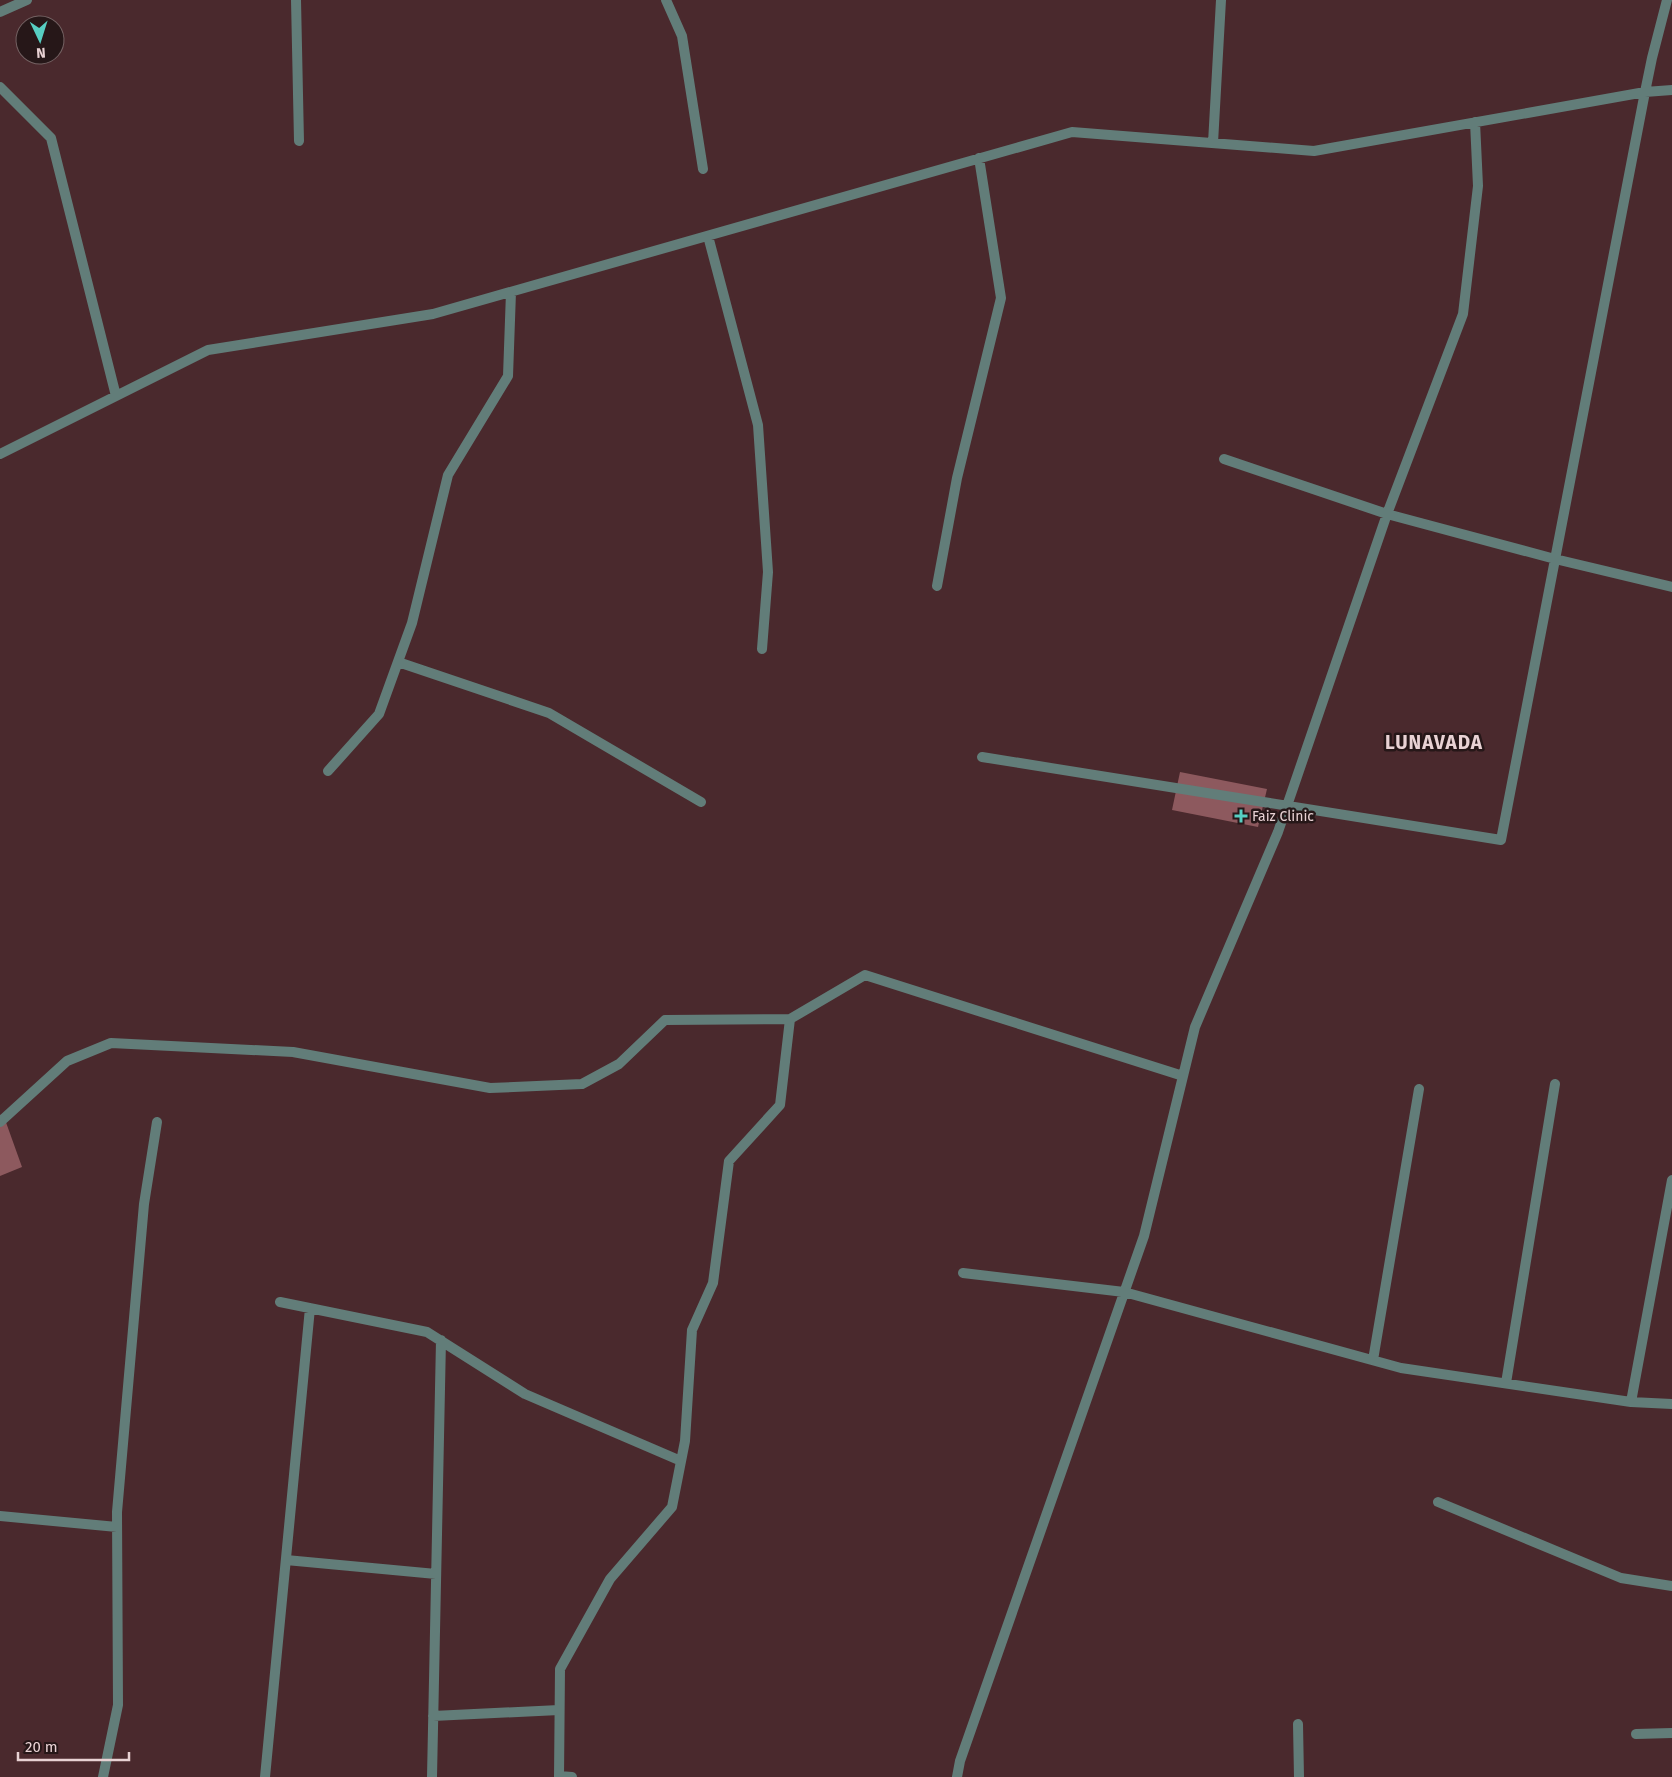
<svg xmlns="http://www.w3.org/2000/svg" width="1672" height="1777" font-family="'Fira Sans',sans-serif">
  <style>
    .building { fill: #8d595e }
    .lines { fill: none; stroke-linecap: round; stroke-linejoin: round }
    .minor { stroke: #627d79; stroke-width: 10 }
    .poi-dot { fill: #57cec2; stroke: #261718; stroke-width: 2 }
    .labels { text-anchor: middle; stroke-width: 5; stroke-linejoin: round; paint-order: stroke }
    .poi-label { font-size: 14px; fill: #e9d2d4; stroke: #261718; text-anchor: start }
    .district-label { font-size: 19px; font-weight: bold; letter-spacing: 1px; fill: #e9d2d4; stroke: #261718 }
  </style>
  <rect width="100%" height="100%" fill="#4a292d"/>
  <path class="building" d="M1180,772L1267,789L1258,827L1172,810Z
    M3,1114L22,1167L0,1176V1115Z"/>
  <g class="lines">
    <path class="minor" d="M296,0L299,141
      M666,0L682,36L703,169
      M0,12L27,0
      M0,87L51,138L116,396
      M1213,143L1221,0
      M708,236L758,425L768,572L762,649
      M0,454L208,350L433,314L1072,132L1314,151L1645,92L1672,90
      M1224,459L1387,514L1555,559L1672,587
      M937,586L957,478L1001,298L979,158
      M398,662L549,713L701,802
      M982,757L1501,840L1645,92L1652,58L1667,0
      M328,771L379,714L412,623L448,475L508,376L511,292
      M0,1122L67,1061L111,1043L293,1052L490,1088L582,1084L619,1064L665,1020L790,1019
      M963,1273L1124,1292L1401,1368L1631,1402L1672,1404
      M280,1302L427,1332L525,1394L681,1461
      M1373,1360L1419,1089
      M1506,1383L1555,1084
      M1631,1402L1672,1180
      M1438,1502L1621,1578L1672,1586
      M0,1516L117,1527
      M286,1560L436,1574
      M433,1716L559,1710
      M1298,1724L1299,1777
      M1636,1734L1672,1733
      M559,1776L572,1777
      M103,1777L118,1705L117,1512L144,1204L157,1122
      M265,1777L310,1308
      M432,1777L441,1340
      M559,1777L560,1669L610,1579L672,1507L685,1441L692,1330L713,1283L729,1161L780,1105L790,1019L865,975L1183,1076
      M957,1777L960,1761L1144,1236L1195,1027L1278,832L1387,514L1463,314L1478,186L1475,122"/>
  </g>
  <path class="poi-dot" d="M1238.5 808.5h5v5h5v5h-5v5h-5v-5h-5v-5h5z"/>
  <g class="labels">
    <g class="poi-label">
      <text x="1252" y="821">Faiz Clinic</text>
    </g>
    <g class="district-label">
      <text x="1434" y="749">LUNAVADA</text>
    </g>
  </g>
  <g transform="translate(40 40) rotate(176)"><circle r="24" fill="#261718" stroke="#746263"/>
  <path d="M0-4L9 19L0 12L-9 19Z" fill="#57cec2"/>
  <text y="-8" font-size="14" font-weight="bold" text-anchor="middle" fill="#e9d2d4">N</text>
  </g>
  <path d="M18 1752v8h111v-8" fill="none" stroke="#e9d2d4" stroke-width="2.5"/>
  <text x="25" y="1752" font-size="15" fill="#e9d2d4" stroke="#261718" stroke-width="4" paint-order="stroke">20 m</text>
</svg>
